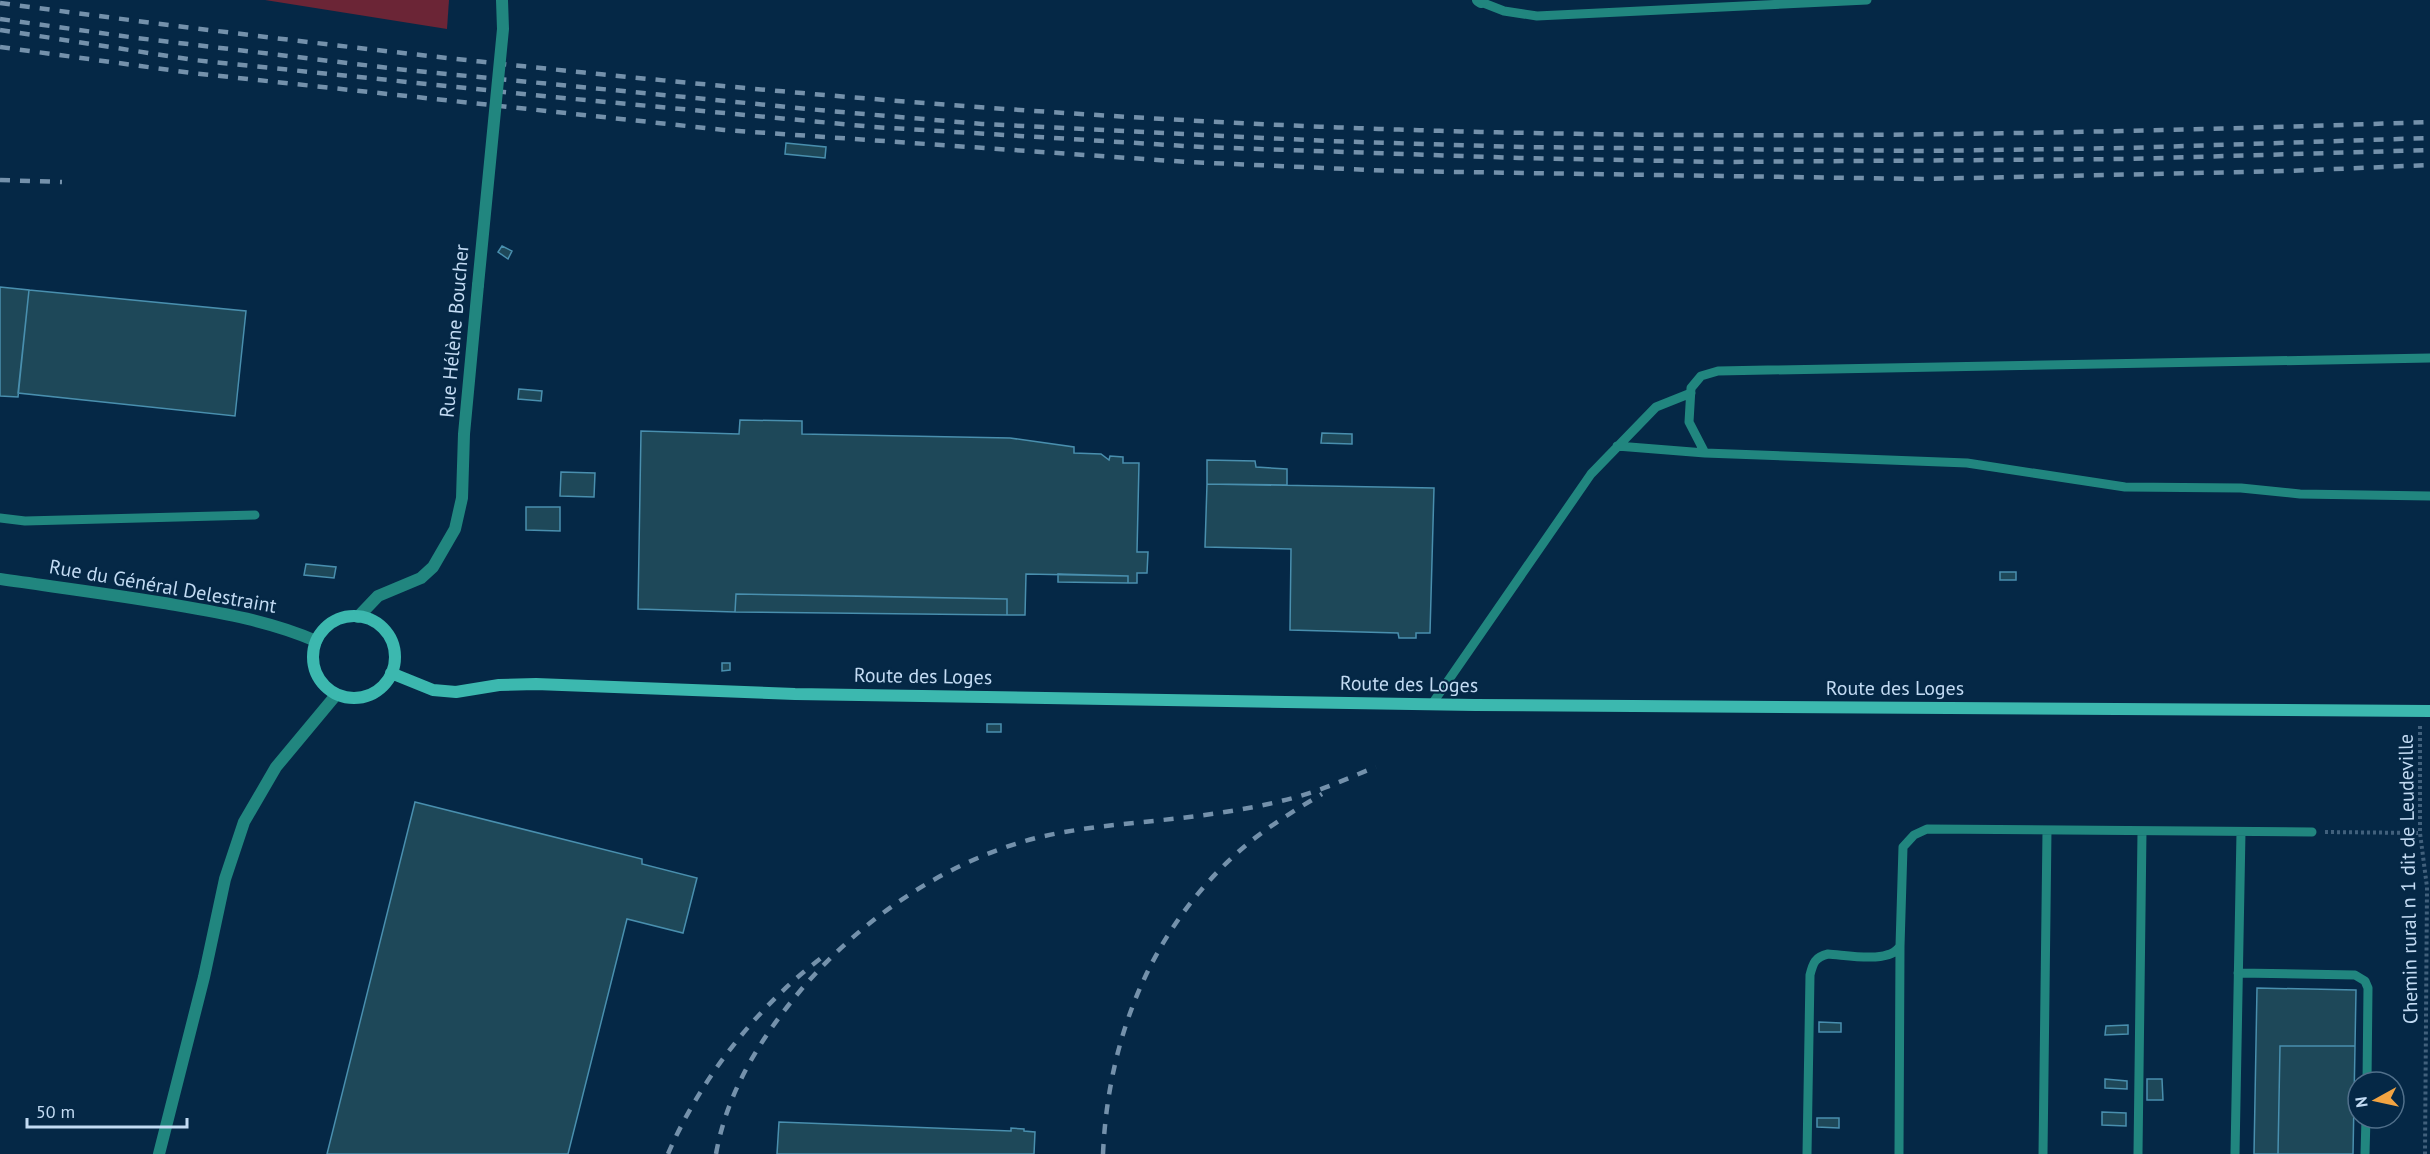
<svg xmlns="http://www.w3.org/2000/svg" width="2430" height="1154" font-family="'PT Sans',sans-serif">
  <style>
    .green { fill: #6b2536 }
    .building { fill: #1e4859; stroke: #498fae; stroke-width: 1.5 }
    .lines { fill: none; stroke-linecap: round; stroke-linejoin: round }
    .path { stroke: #41607c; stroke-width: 4; stroke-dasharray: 3 3; stroke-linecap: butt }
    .lane { stroke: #21867f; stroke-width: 9 }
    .street { stroke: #21867f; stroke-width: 12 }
    .secondary { stroke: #3cb8af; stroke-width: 12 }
    .rail { stroke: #7491ab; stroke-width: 4.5; stroke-dasharray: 10 10; stroke-linecap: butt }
    .street-bridge { stroke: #21867f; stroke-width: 12 }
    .labels { text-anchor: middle; stroke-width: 4.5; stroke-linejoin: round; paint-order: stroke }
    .street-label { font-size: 20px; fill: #c3dbf3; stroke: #052846 }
  </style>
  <rect width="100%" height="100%" fill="#052846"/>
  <path class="green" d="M265,0H449L447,29Z"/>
  <path class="building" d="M786,143L826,147L825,158L785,154Z
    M502,246L512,251L508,259L498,252Z
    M0,287L29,290L18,397L0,396Z
    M29,290L246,311L235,416L18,393Z
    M519,389L542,391L541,401L518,399Z
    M740,420L802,421V434L1010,438L1074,447V453L1101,454L1109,460L1110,456L1123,457V463H1139L1137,552H1148L1147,573H1137V583H1128V576L1026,574L1025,615H1007V599L857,596L736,594L735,612L638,609L641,431L739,434Z
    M1322,433L1352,434V444L1321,443Z
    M1207,460L1255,461L1256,467L1287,469V485L1207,484Z
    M561,472L595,473L594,497L560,496Z
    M1207,484L1434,488L1430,633H1416V638H1399L1398,633L1290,630L1291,549L1205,547Z
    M526,507H560V531L526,530Z
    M306,564L336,567L334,578L304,575Z
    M2000,572H2016V580H2000Z
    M1058,574L1128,576V583L1058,582Z
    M736,594L1007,599V615L735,612Z
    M722,663H730V670L722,671Z
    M987,724H1001V732H987Z
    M415,802L642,859V864L697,878L683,933L627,919L568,1154H327Z
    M2257,988L2356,990L2355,1046H2280L2278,1154H2254Z
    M1819,1022L1841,1023V1032H1819Z
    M2128,1025V1034L2105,1035L2106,1026Z
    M2280,1046H2355L2353,1154H2278Z
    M2105,1079L2127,1081V1089L2105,1088Z
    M2147,1079H2162L2163,1100H2147Z
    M2102,1112L2126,1113V1126L2102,1125Z
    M1817,1118H1839V1128L1817,1127Z
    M779,1122L1011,1131V1128L1024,1129V1131L1035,1132L1034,1154H777Z"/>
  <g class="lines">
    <path class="path" d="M2420,726V833L2427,887L2425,1154
      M2325,832L2420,833"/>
    <path class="lane" d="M1481,2L1504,11L1537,16L1867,0
      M1617,446L1705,453L1967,463L2125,487L2241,488L2300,494L2430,496
      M1705,453L1689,422L1691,388L1701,376L1718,371L2430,358
      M0,518L25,521L255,515
      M1432,704L1591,474L1656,407L1691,393
      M2238,973L2355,975L2365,981L2368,988L2367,1082
      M1807,1154L1810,975C1813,963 1815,957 1828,954C1847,955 1890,964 1900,946L1903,847L1914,835L1927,829L2312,832
      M1899,1154L1900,946
      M2043,1154L2047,830
      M2138,1154L2142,831
      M2235,1154L2241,832
      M2365,1154L2366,1118"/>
    <path class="street" d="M1478,0L1481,2
      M0,579C55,587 110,594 164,603C216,612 268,620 316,641
      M358,617L378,596L421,578L433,567L455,529L462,498L464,434L478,285
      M159,1154L204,977L225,879L244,822L276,767L336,695"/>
    <path class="secondary" d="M313 657a41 41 0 1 1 82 0a41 41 0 1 1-82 0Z
      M391,673L433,690L456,692L499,685L536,684L795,694L1475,705L2430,711"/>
    <path class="rail" d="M0,3C433,61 867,107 1304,126C1679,142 2055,135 2430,122
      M0,19L137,38L406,70L829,111L982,124L1327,141L1521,147L1924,151L2126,148L2430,138
      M0,30L194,60L553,97L874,127L1202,147L1519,158L1721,162L2126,159L2430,150
      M0,47L192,73L724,130L1187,162L1393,171L1923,179L2289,171L2430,165
      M0,180L62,182
      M668,1154C700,1079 759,1004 824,956
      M716,1154C727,1092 760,1039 800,991C861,919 944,862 1036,838C1089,825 1144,823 1197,816C1236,811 1276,804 1313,792C1334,785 1355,775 1376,767
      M1103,1154C1108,1039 1150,932 1236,854C1262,830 1292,812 1322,794"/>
    <path class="street-bridge" d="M478,285L503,29L502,0"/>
  </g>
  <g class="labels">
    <g class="street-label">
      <text transform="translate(454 331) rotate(-85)" y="7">Rue Hélène Boucher</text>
      <text transform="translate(163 586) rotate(10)" y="7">Rue du Général Delestraint</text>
      <text transform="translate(923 676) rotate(1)" y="7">Route des Loges</text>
      <text transform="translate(1409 684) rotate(1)" y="7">Route des Loges</text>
      <text x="1895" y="695">Route des Loges</text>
      <text transform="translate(2408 879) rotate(-91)" y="7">Chemin rural n 1 dit de Leudeville</text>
    </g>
  </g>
  <g transform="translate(2376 1100) rotate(262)"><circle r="28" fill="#052846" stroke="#51708b" stroke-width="1.5"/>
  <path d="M0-4.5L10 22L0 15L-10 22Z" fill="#f3a442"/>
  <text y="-9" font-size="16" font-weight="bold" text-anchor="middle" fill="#c3dbf3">N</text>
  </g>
  <path d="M27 1118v9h160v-9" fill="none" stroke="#c3dbf3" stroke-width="3"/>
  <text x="36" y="1118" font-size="18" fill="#c3dbf3" stroke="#052846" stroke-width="4.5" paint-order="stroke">50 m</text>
</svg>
